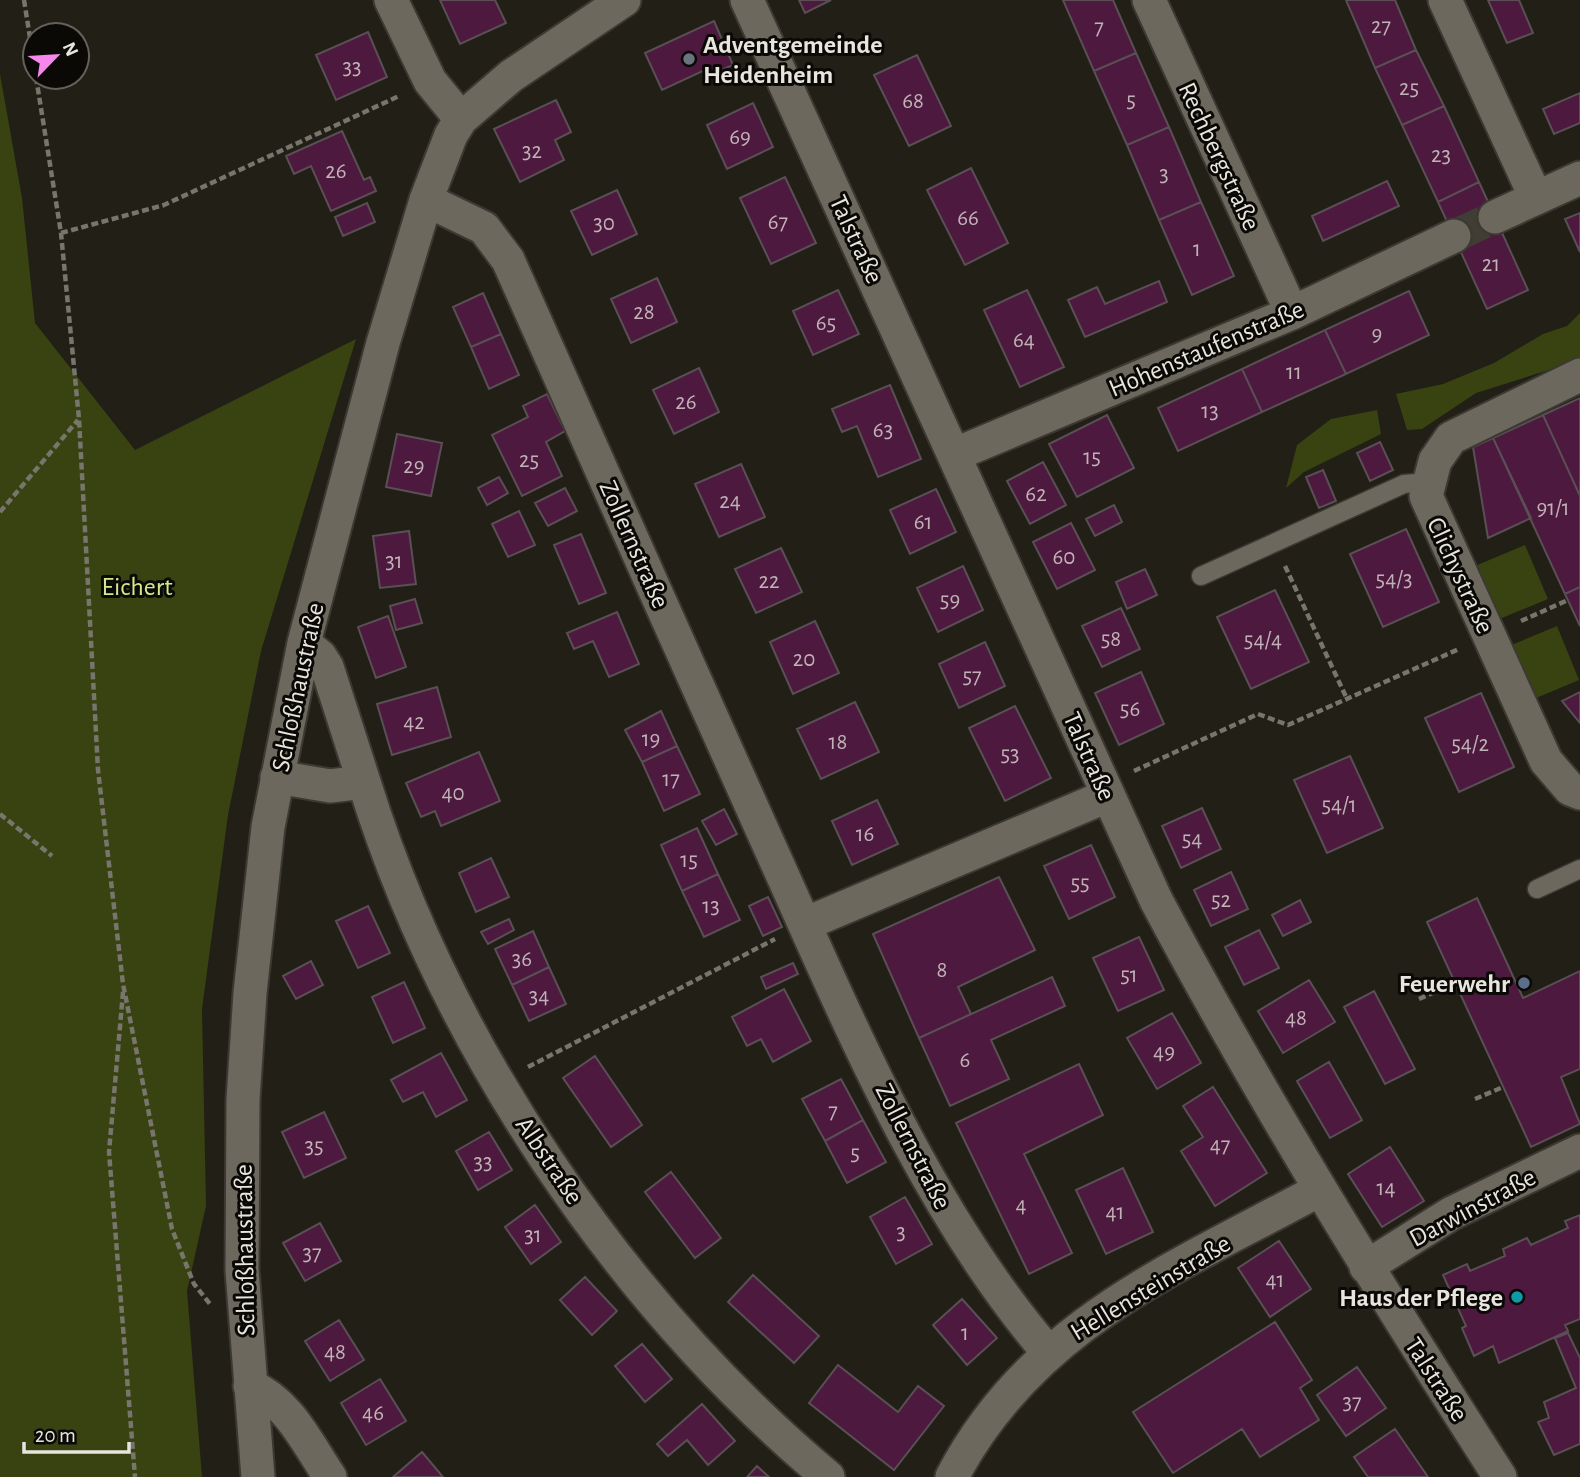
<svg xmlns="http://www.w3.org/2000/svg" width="1580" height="1477" font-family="'Alegreya Sans',sans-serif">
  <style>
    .green { fill: #384311 }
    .building { fill: #4d193e; stroke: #594f55; stroke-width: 2 }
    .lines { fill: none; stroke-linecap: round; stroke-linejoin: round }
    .minor-tunnel { stroke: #403d34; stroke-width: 33; stroke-dasharray: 33 17; stroke-linecap: butt }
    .service-casing { stroke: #3c3933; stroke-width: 21 }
    .minor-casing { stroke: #3c3933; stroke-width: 37 }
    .path { stroke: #77756c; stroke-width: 4.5; stroke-dasharray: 7 3.5; stroke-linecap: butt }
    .service { stroke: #6c685d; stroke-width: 18 }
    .minor { stroke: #6c685d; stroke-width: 33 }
    .worship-dot { fill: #6b7280; stroke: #0a0906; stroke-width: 2.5 }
    .service-dot { fill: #5c6f8a; stroke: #0a0906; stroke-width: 2.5 }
    .culture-dot { fill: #0f9aa8; stroke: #0a0906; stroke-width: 2.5 }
    .labels { text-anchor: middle; stroke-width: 6; stroke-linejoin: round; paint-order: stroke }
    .number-label { font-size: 23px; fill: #c0b2b6 }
    .poi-label { font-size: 26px; font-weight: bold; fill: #e7e5de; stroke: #0a0906; text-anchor: end }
    .street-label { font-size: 26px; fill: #e7e5de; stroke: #0a0906 }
    .park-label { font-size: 26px; fill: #d0e98b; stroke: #0a0906 }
  </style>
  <rect width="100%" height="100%" fill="#221f16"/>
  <path class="green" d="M0,74L22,198L35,323L135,450L356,339L261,651L228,815L202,1009L206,1206L187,1291L202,1477H0Z
    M1580,313V360L1476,393L1422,429L1407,430L1396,394L1443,384L1494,363L1543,334L1567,326Z
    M1377,410L1381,434L1304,472L1286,488L1297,445L1331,419Z
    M1525,545L1548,599L1497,620L1475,566Z
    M1557,626L1579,680L1529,701L1507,647Z"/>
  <path class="building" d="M440,0H495L506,23L460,44Z
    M799,0H831L805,13Z
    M1063,0H1113L1136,53L1094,71Z
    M1346,0H1395L1416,50L1375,68Z
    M1488,0H1519L1533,33L1507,43Z
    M714,21L733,65L712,74L709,68L662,90L645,53Z
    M368,32L387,77L336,100L316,55Z
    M1416,50L1444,106L1402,125L1375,68Z
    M1136,53L1169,127L1127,145L1094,71Z
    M917,55L951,126L909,146L874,75Z
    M1580,93V123L1554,134L1543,109Z
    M556,100L571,132L555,140L564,160L520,182L494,129Z
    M753,103L773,147L727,169L707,125Z
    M1444,106L1479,182L1438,202L1402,125Z
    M1169,127L1201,202L1159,220L1127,145Z
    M342,131L364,180L370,177L376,191L331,211L311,166L294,174L286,156Z
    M971,168L1008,243L965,265L927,190Z
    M785,177L816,243L771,264L740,198Z
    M1387,181L1399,206L1323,241L1312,216Z
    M1479,182L1528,290L1487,309L1438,202Z
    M617,190L637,234L592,255L571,211Z
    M1201,202L1234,276L1192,295L1159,220Z
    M367,203L375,222L343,236L335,217Z
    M1580,213V252L1565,219Z
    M657,278L677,322L631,343L611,299Z
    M1159,281L1167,302L1085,337L1068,300L1097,287L1105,304Z
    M838,290L859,334L813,355L793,311Z
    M1027,290L1064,367L1020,387L984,310Z
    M1409,291L1429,335L1346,374L1325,330Z
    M483,293L501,334L471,347L453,307Z
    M1325,330L1346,374L1262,412L1242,369Z
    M501,334L519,375L489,389L471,347Z
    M699,368L719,412L674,434L653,390Z
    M1242,369L1262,412L1178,451L1158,408Z
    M890,385L921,459L878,477L857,426L842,432L832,409Z
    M547,394L565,431L546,442L562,476L522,496L492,435L528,417L523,406Z
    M1580,398V496L1543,415Z
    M1107,415L1134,468L1077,497L1049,444Z
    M1543,415L1580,496V587L1565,594L1493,438Z
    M397,434L442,443L431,496L386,487Z
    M1493,438L1531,518L1488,538L1473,447Z
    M1380,442L1393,470L1370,481L1357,453Z
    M1043,462L1066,505L1030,524L1007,481Z
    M741,464L765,517L719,537L695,484Z
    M1323,470L1336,501L1319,508L1306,477Z
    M499,477L508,493L487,505L478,488Z
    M565,488L577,511L548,526L535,503Z
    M936,489L956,532L910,554L890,510Z
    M1114,505L1122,522L1095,536L1086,519Z
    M519,511L535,545L508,557L492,524Z
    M1071,523L1095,570L1057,589L1033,542Z
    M1406,529L1439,602L1383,627L1350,554Z
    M409,531L416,584L380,588L373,536Z
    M581,534L606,593L579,604L554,545Z
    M781,548L802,592L756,613L735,569Z
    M963,566L983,610L938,632L917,588Z
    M1145,569L1157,595L1127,609L1116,582Z
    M1580,587V626L1565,594Z
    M1275,590L1309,662L1251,689L1217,617Z
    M415,599L422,623L396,630L390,606Z
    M1121,608L1140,649L1102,667L1082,626Z
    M617,612L639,664L609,677L593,641L574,649L567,633Z
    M388,616L406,667L376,678L358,627Z
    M815,621L839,673L793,694L770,642Z
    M985,642L1005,686L959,708L939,664Z
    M1141,672L1164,724L1119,745L1095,693Z
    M437,687L451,737L392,755L377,704Z
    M1580,692V723L1562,701Z
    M1481,693L1514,767L1459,792L1425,718Z
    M855,702L879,752L821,779L797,729Z
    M1015,706L1051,778L1005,801L969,728Z
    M661,711L677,746L642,762L625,730Z
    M677,746L700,794L664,811L642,762Z
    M479,752L500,801L441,826L435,811L421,817L406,783Z
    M1350,756L1383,828L1327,853L1294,780Z
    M877,800L898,844L852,865L832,821Z
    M1202,808L1221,849L1181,868L1162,826Z
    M724,809L737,834L716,845L702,821Z
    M697,828L718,874L682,891L661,845Z
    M1091,845L1115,897L1069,919L1044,866Z
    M491,858L509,897L476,912L459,873Z
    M1231,872L1248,909L1211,926L1194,890Z
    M718,874L740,920L704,937L682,891Z
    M999,877L1035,950L958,987L971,1014L919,1038L873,934Z
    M768,897L782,927L763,936L749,906Z
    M1477,898L1523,998L1580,971V1069L1561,1077L1580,1124L1531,1147L1427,922Z
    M1300,900L1311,922L1283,936L1272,915Z
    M368,906L390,953L358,968L336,921Z
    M509,919L514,930L488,944L481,932Z
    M1259,930L1279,968L1244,985L1225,947Z
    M533,931L549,967L512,985L495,949Z
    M1139,937L1164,990L1118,1011L1093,958Z
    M311,961L323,985L296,999L283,976Z
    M793,963L798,974L766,989L761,977Z
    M549,967L566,1004L529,1021L512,985Z
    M1052,977L1065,1006L991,1040L1009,1079L950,1106L919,1038Z
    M1309,980L1335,1022L1283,1053L1258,1011Z
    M404,982L425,1028L393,1043L372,997Z
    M784,989L811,1041L773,1062L761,1039L747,1046L732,1017Z
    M1374,991L1415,1069L1385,1084L1344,1007Z
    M1172,1013L1201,1063L1157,1089L1127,1038Z
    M441,1053L467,1100L436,1117L423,1092L403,1102L391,1080Z
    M595,1056L642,1125L611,1147L563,1078Z
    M1329,1062L1362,1120L1330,1138L1297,1081Z
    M1079,1064L1103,1115L1024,1154L1072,1253L1029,1274L956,1123Z
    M841,1079L863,1120L825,1141L802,1099Z
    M1213,1087L1267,1173L1215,1206L1181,1151L1203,1137L1183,1106Z
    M324,1112L346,1158L304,1178L282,1132Z
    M863,1120L886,1162L847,1183L825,1141Z
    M489,1132L512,1170L478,1190L456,1151Z
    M1390,1147L1424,1201L1382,1227L1348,1174Z
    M1123,1168L1153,1232L1106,1254L1076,1190Z
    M671,1172L721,1238L695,1258L645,1192Z
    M905,1197L932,1244L896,1264L870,1217Z
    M535,1205L561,1242L531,1264L505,1227Z
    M1580,1215V1319L1565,1325L1568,1331L1499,1363L1493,1346L1474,1356L1462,1328L1466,1326L1443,1275L1467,1264L1470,1271L1505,1256L1503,1249L1527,1238L1531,1245L1568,1228L1565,1221Z
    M320,1223L341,1261L305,1281L283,1243Z
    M1279,1241L1311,1289L1270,1317L1238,1268Z
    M753,1275L819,1336L794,1363L728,1302Z
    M585,1277L617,1311L592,1335L560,1300Z
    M962,1299L997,1338L967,1365L933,1325Z
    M339,1320L364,1360L330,1381L305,1341Z
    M1275,1322L1312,1380L1300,1388L1319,1420L1260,1457L1242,1429L1173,1473L1133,1412Z
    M1568,1333L1580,1358V1444L1554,1455L1538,1422L1549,1418L1544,1402L1576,1388L1555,1338Z
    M642,1344L672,1379L645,1402L615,1366Z
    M838,1365L898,1412L918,1386L944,1406L894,1470L809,1403Z
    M1357,1367L1386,1408L1346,1436L1317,1395Z
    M380,1379L406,1421L366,1445L341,1403Z
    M702,1404L735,1441L708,1465L687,1440L668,1456L657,1444Z
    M1395,1429L1428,1477H1368L1354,1457Z
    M422,1452L443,1477H393Z
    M757,1466L769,1477H747Z"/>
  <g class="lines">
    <path class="minor-tunnel" d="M1454,236L1495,217"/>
    <g class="service-casing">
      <path id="service" d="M1201,576L1404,484L1428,482
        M1537,889L1580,869"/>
    </g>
    <g class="minor-casing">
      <path id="minor" d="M391,0L430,81L461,119
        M747,0L1156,900C1261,1098 1379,1288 1500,1477
        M1149,0L1292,313
        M1445,0L1536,198
        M426,200L484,228L508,260C594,454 681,649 768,843C846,1015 924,1208 1048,1352
        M1495,217L1580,178
        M1580,375L1451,438L1435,461L1426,496L1546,761L1570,789L1580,793
        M956,454L1292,313L1454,236
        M304,643L320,656L327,667L364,782
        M277,777L330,786L364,782C445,1043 618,1301 828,1477
        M805,924L1107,796
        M1366,1267L1452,1213L1580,1151
        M250,1386C289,1402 307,1443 330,1477
        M258,1477L242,1270L243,1100L250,993L268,827L304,643L383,343L426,200L451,135L461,119L511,76L624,0
        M952,1477C1032,1324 1176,1268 1319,1190"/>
    </g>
    <path class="path" d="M24,0L35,69
      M36,77L61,233L79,419L98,770L123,984L172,1229L194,1284L210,1304
      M61,233L164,205L399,96
      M0,512L78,420
      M1285,566L1347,699
      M1521,621L1568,600
      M1134,771L1258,714L1288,725L1459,649
      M0,814L52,856
      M123,992L109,1152L135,1477
      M1419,999L1455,983
      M528,1067L775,939
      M1475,1099L1503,1087"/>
    <use href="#service" class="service"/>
    <use href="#minor" class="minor"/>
  </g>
  <circle class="worship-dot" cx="689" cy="59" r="7"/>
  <circle class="service-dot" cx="1524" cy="983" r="7"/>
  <circle class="culture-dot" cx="1517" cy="1297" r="7"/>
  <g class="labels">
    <g class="number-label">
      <text x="1381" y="33">27</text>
      <text x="1099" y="34">7</text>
      <text x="352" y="74">33</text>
      <text x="1409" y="95">25</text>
      <text x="1131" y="107">5</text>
      <text x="913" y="108">68</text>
      <text x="740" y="144">69</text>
      <text x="532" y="158">32</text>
      <text x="1441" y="162">23</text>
      <text x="336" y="178">26</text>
      <text x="1164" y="181">3</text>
      <text x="968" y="225">66</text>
      <text x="778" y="229">67</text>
      <text x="604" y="230">30</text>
      <text x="1197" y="256">1</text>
      <text x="1491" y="271">21</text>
      <text x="644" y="319">28</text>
      <text x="826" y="330">65</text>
      <text x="1377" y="341">9</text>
      <text x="1024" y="347">64</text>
      <text x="1294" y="379">11</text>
      <text x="686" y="409">26</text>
      <text x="1210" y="418">13</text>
      <text x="883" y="437">63</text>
      <text x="1092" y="464">15</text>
      <text x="529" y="467">25</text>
      <text x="414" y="473">29</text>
      <text x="1036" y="501">62</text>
      <text x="730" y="508">24</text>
      <text x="1553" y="515">91/1</text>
      <text x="923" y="529">61</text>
      <text x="1064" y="564">60</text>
      <text x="394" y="568">31</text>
      <text x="1394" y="586">54/3</text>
      <text x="769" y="588">22</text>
      <text x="950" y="607">59</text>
      <text x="1111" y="646">58</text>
      <text x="1263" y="647">54/4</text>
      <text x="804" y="666">20</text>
      <text x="972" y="683">57</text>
      <text x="1130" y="716">56</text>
      <text x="414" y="729">42</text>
      <text x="651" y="746">19</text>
      <text x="838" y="749">18</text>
      <text x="1470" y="751">54/2</text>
      <text x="1010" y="761">53</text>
      <text x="671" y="786">17</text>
      <text x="453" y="800">40</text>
      <text x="1339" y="812">54/1</text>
      <text x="865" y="841">16</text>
      <text x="1192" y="846">54</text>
      <text x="689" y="867">15</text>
      <text x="1080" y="890">55</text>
      <text x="1221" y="907">52</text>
      <text x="711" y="913">13</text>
      <text x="522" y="966">36</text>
      <text x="942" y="977">8</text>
      <text x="1129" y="982">51</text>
      <text x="539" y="1003">34</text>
      <text x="1296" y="1025">48</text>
      <text x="1164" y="1059">49</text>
      <text x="965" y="1067">6</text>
      <text x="833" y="1118">7</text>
      <text x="1220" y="1152">47</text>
      <text x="314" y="1153">35</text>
      <text x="855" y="1160">5</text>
      <text x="483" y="1169">33</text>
      <text x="1386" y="1195">14</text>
      <text x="1021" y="1212">4</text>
      <text x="1115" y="1219">41</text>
      <text x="901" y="1239">3</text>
      <text x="533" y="1242">31</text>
      <text x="312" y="1260">37</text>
      <text x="1275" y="1287">41</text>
      <text x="965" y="1340">1</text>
      <text x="335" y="1359">48</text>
      <text x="1352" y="1409">37</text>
      <text x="373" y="1420">46</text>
    </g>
    <g class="poi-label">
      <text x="703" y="53" text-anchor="start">Adventgemeinde<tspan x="703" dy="30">Heidenheim</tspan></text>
      <text x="1510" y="992">Feuerwehr</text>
      <text x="1503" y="1306">Haus der Pflege</text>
    </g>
    <g class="street-label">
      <text transform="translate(1220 156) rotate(65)" y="9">Rechbergstraße</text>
      <text transform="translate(857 239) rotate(65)" y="9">Talstraße</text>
      <text transform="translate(1206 348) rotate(-23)" y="9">Hohenstaufenstraße</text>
      <text transform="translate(635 544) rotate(66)" y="9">Zollernstraße</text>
      <text transform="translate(1461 575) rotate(65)" y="9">Clichystraße</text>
      <text transform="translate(297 687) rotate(-78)" y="9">Schloßhaustraße</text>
      <text transform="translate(1090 756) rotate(66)" y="9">Talstraße</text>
      <text transform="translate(914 1146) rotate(63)" y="9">Zollernstraße</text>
      <text transform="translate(550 1160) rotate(56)" y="9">Albstraße</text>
      <text transform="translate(1472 1207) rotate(-28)" y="9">Darwinstraße</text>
      <text transform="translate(244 1250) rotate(-91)" y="9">Schloßhaustraße</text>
      <text transform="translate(1150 1287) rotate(-31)" y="9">Hellensteinstraße</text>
      <text transform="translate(1437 1379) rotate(57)" y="9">Talstraße</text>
    </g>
    <g class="park-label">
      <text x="137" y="595">Eichert</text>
    </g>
  </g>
  <g transform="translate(56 56) rotate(65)"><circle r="33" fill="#0a0906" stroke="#62615c" stroke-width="2"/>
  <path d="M0-5L12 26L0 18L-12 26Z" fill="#f688ed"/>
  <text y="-10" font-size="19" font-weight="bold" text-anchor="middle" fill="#e7e5de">N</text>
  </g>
  <path d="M24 1442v10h105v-10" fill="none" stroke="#e7e5de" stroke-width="3.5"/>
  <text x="35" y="1442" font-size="21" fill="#e7e5de" stroke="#0a0906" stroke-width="5" paint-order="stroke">20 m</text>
</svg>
